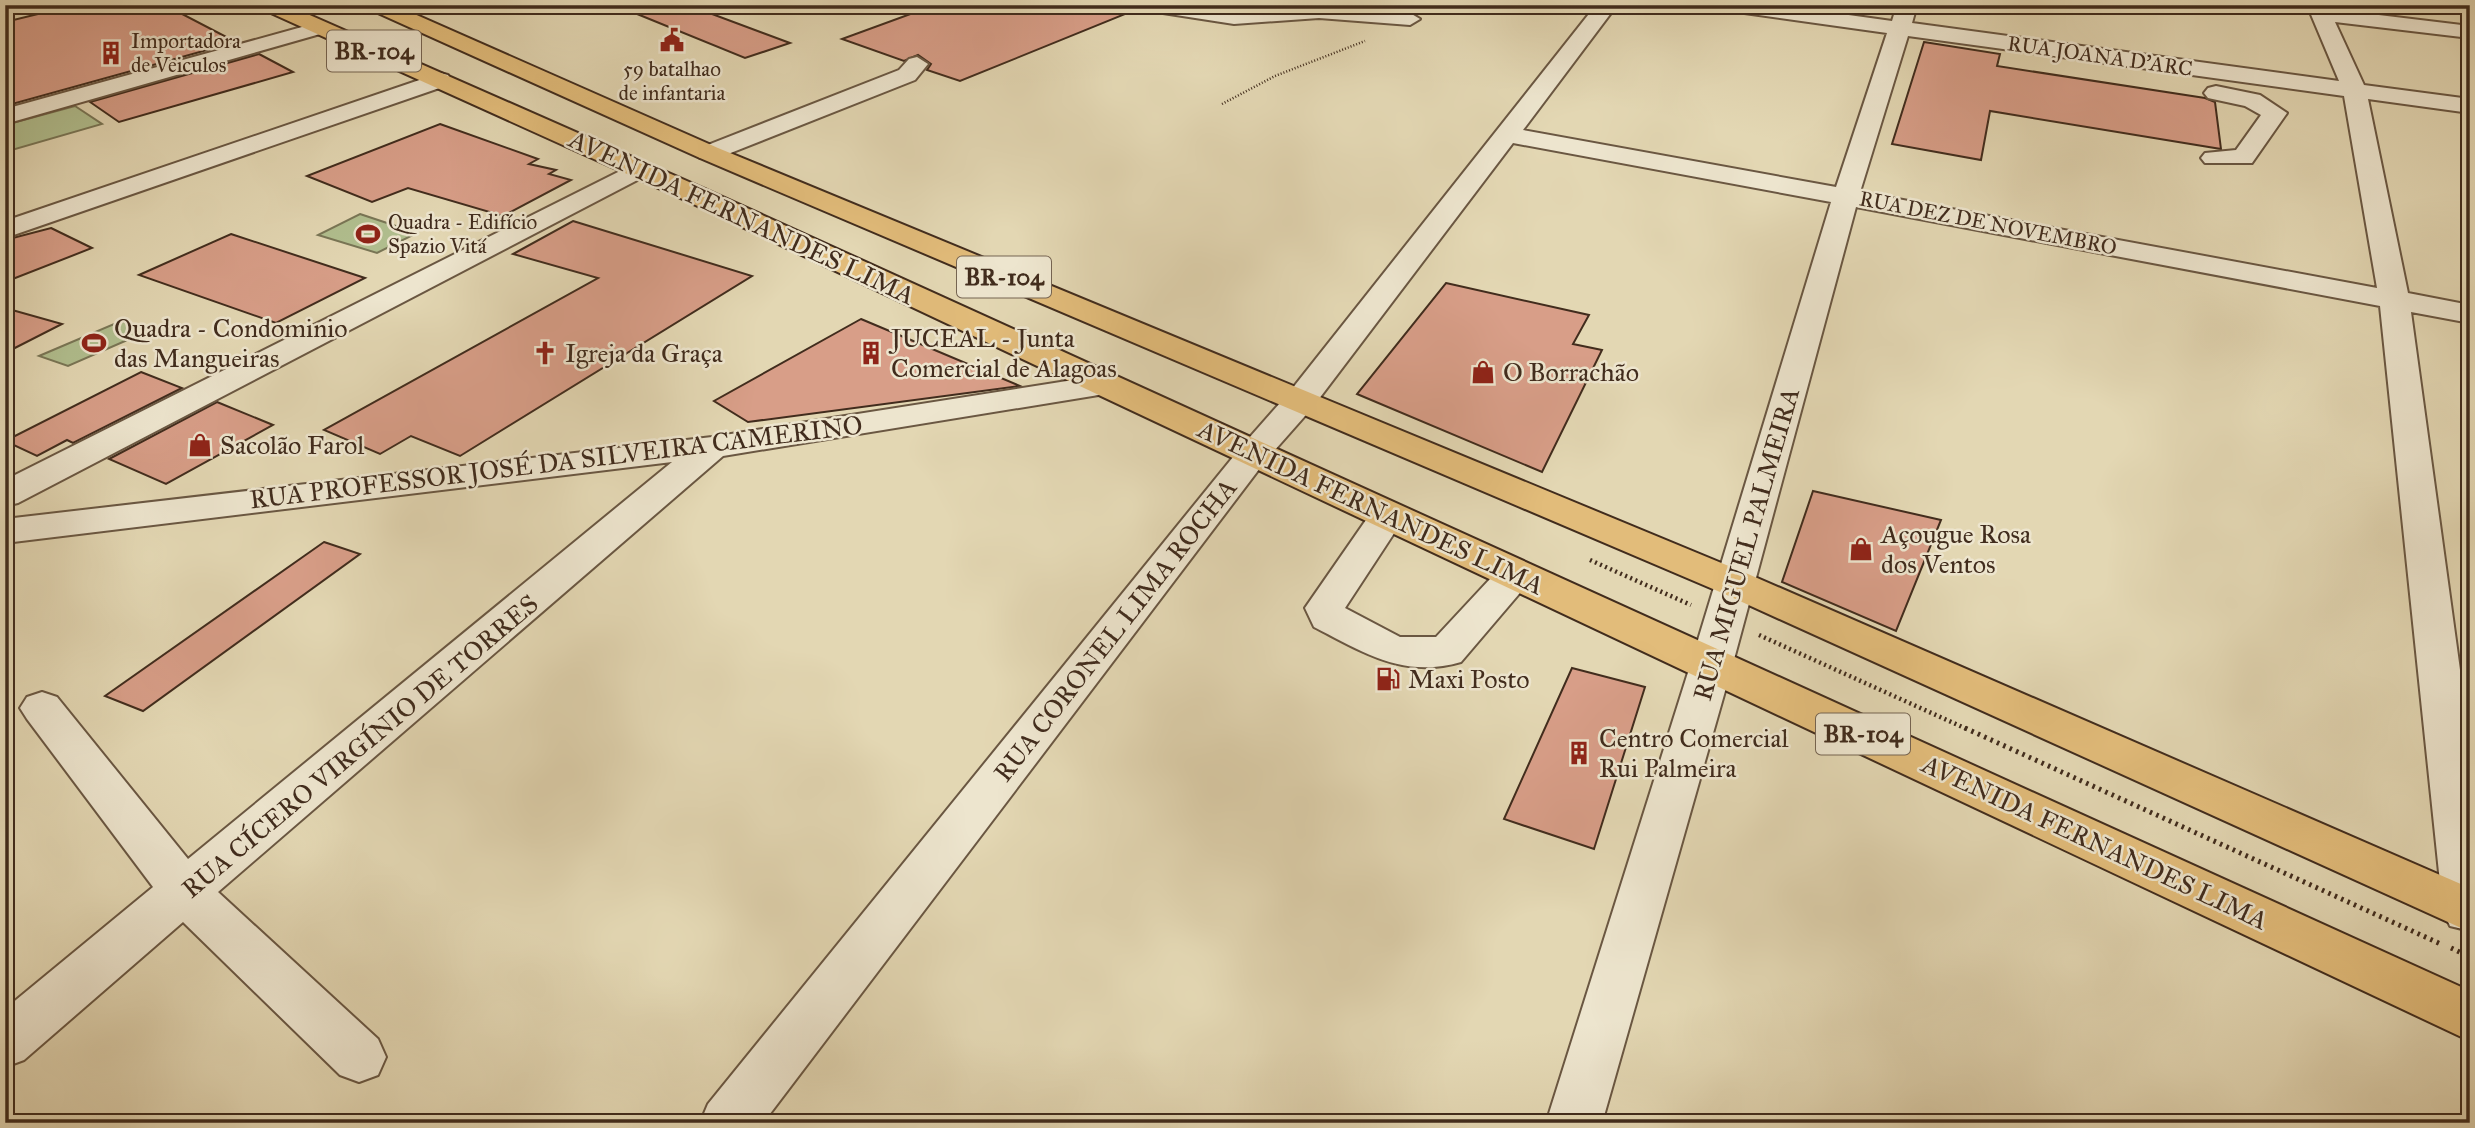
<svg xmlns="http://www.w3.org/2000/svg" width="2475" height="1128" font-family="'IM FELL Great Primer',serif">
  <style>
    .green { fill: #b1bf8f; stroke: #797656; stroke-width: 2 }
    .building { fill: #d89e88; stroke: #412c1d; stroke-width: 2 }
    .lines { fill: none; stroke-linecap: round; stroke-linejoin: round }
    .minor-casing { stroke: #6a5742; stroke-width: 4 }
    .highway-casing { stroke: #412c1d; stroke-width: 4 }
    .path-far2 { stroke: #412c1d; stroke-width: 2.5; stroke-dasharray: 1 2; stroke-linecap: butt }
    .path-far1 { stroke: #412c1d; stroke-width: 4.5; stroke-dasharray: 2 3.5; stroke-linecap: butt }
    .path { stroke: #412c1d; stroke-width: 5; stroke-dasharray: 2.5 4.5; stroke-linecap: butt }
    .minor { fill: #ede5ce; fill-rule: evenodd }
    .highway { fill: #e2bc7a; fill-rule: evenodd }
    .labels { text-anchor: middle; stroke-width: 5; stroke-linejoin: round; paint-order: stroke }
    .far-poi-label { font-size: 21px; fill: #412c1d; stroke: #ede5ce; text-anchor: start }
    .far-street-label { font-size: 21px; fill: #412c1d; stroke: #ede5ce }
    .shield { fill: #ede5ce; stroke: #756452; stroke-width: 2 }
    .shield-label { font-size: 24px; font-weight: bold; fill: #412c1d }
    .street-label { font-size: 26px; fill: #412c1d; stroke: #ede5ce }
    .poi-label { font-size: 26px; fill: #412c1d; stroke: #ede5ce; text-anchor: start }
  </style>
  <rect width="100%" height="100%" fill="#e3d7b3"/>
  <filter id="stains"><feTurbulence type="fractalNoise" baseFrequency=".00286" numOctaves="4"/><feColorMatrix values="0 0 0 0 .2 0 0 0 0 .09 0 0 0 0 .02 0 0 0 .5 -.17"/></filter>
  <radialGradient id="worn" r=".72"><stop offset=".6" stop-color="#630" stop-opacity="0"/><stop offset="1" stop-color="#630" stop-opacity=".3"/></radialGradient>
  <path class="green" d="M75,106L102,124L5,152V125Z
    M360,214L417,233L377,253L318,235Z
    M121,321L148,331L68,366L39,356Z"/>
  <path class="building" d="M75,5H165L236,42L5,106V22Z
    M615,5H688L790,43L745,58Z
    M935,5H1137L1140,8L960,81L927,70L931,64L918,55L904,61L842,39Z
    M1924,42L2000,54L1997,66L2205,98L2215,102L2221,149L1990,111L1981,160L1892,144Z
    M259,54L293,72L119,122L90,102Z
    M440,124L538,159L529,164L556,170L549,174L571,180L503,216L408,188L372,202L307,176Z
    M573,221L752,276L460,456L411,436L380,454L324,430L598,278L513,254Z
    M51,228L92,248L5,282V240Z
    M231,234L365,278L276,323L139,275Z
    M1446,283L1589,315L1573,344L1602,350L1542,472L1357,394Z
    M5,308L62,324L5,353Z
    M861,319L1020,386L748,422L714,401Z
    M141,372L182,388L73,443L67,440L37,456L5,441Z
    M217,402L273,425L166,484L109,459Z
    M1813,491L1941,520L1896,631L1782,582Z
    M324,542L360,554L143,711L105,696Z
    M1572,668L1645,687L1594,849L1504,819Z"/>
  <g class="lines">
    <g class="minor-casing">
      <path id="minor" d="M5,5H25L22,9L5,14Z
        M1140,5H1191L1234,12L1319,6L1410,13L1420,19L1410,25L1319,18L1234,24L1150,11Z
        M1596,5H1617L1523,130L1836,187L1887,33L1730,11L1720,5H1777L1892,21L1897,5H1917L1912,23L2339,81L2307,5H2327L2329,9L2470,26V38L2335,22L2364,85L2470,99V113L2368,99L2408,293L2470,305V323L2411,312L2470,743V931L2450,926L2443,911L2380,306L1856,207L1733,663L1602,1123H1546L1691,663L1831,202L1513,143L1312,408L1266,460L763,1123H700L708,1104L1242,446L1288,394ZM1908,36L2344,96L2377,288L1860,192Z
        M320,22L331,28L327,32L5,124V109Z
        M917,57L928,64L915,80L718,158H700L696,153L700,148L899,70L909,59Z
        M440,73L448,75L451,80L448,85L5,238V221Z
        M2216,86L2260,95L2287,113L2252,163H2205L2201,158L2205,153L2236,150L2261,115L2245,106L2208,98L2204,93L2208,88Z
        M640,161L649,164L653,169L649,174L18,503L5,506V480Z
        M1105,375L1117,378L1121,385L1117,392L723,456L218,892L378,1039L386,1057L378,1075L359,1082L340,1075L183,922L24,1060L5,1067V1009L153,887L27,719L20,708L27,697L42,692L57,697L188,859L672,462L5,543V519L712,437Z
        M1388,503L1401,507L1406,515L1345,608L1400,637H1436L1503,565L1517,561L1531,565L1536,574L1461,662C1403,679 1363,652 1314,627L1305,608L1375,507Z"/>
    </g>
    <g class="highway-casing">
      <path id="highway" d="M259,5H287L705,189L2470,991V1041L687,201L262,9Z
        M366,5H394L718,148L1748,574L2470,888V932L1720,592L700,158L369,9Z"/>
    </g>
    <path class="path-far2" d="M1222,104L1275,76L1365,41"/>
    <path class="path-far1" d="M1590,560L1691,605
      M1759,635L1969,730"/>
    <path class="path" d="M1965,728L2443,945
      M2451,948L2470,957"/>
    <use href="#minor" class="minor"/>
    <use href="#highway" class="highway"/>
  </g>
  <defs>
    <g id="civic-bare" transform="scale(1.89)"><path d="M-.6-6.5H3V-4.5H.6V-3L4-1V1h2V6H-6V1h2V-1L-.6-3ZM-1.2 2.5V6h2.4V2.5Z" fill="#8f2418" stroke="#ede5ce" stroke-width="2.5" paint-order="stroke"/></g>
    <g id="building-bare" transform="scale(1.89)"><path d="M-4-6H4V6H1V3H-1V6H-4ZM-2.5-4.3h1.7v1.8h-1.7ZM.8-4.3h1.7v1.8H.8ZM-2.5-1h1.7V.8h-1.7ZM.8-1h1.7V.8H.8Z" fill="#8f2418" stroke="#ede5ce" stroke-width="2.5" paint-order="stroke"/></g>
    <g id="stadium-bare" transform="scale(1.89)"><path d="M0-5a6.5 5 0 1 0 0 10a6.5 5 0 1 0 0-10ZM-3.5-1.8h7v3.6h-7Z" fill="#8f2418" stroke="#ede5ce" stroke-width="2.5" paint-order="stroke"/></g>
    <g id="church-bare" transform="scale(1.89)"><path d="M-1.2-6h2.4v3.5h3.3v2.4h-3.3V6h-2.4V-.1h-3.3v-2.4h3.3Z" fill="#8f2418" stroke="#ede5ce" stroke-width="2.5" paint-order="stroke"/></g>
    <g id="shop-bare" transform="scale(1.89)"><path d="M-5-2.5h2.3a2.7 3.5 0 0 1 5.4 0H5L5.5 6h-11ZM-1.5-2.5h3a1.5 2.3 0 0 0-3 0Z" fill="#8f2418" stroke="#ede5ce" stroke-width="2.5" paint-order="stroke"/></g>
    <g id="fuel-bare" transform="scale(1.89)"><path d="M-5.5-6h7V0h2V4h1.3V-2.5L3-4.5l.8-.8L6-3V5H2.5V1h-1V6h-7ZM-4.2-4.7v3.2H.2V-4.7Z" fill="#8f2418" stroke="#ede5ce" stroke-width="2.5" paint-order="stroke"/></g>
  </defs>
  <g fill-rule="evenodd">
    <use href="#civic-bare" x="672" y="40"/>
    <use href="#building-bare" x="111" y="53"/>
    <use href="#stadium-bare" x="368" y="234"/>
    <use href="#stadium-bare" x="94" y="343"/>
    <use href="#church-bare" x="545" y="353"/>
    <use href="#building-bare" x="871" y="353"/>
    <use href="#shop-bare" x="1483" y="372"/>
    <use href="#shop-bare" x="200" y="445"/>
    <use href="#shop-bare" x="1861" y="549"/>
    <use href="#fuel-bare" x="1388" y="679"/>
    <use href="#building-bare" x="1579" y="753"/>
  </g>
  <g class="labels">
    <g class="far-poi-label">
      <text x="131" y="48">Importadora<tspan x="131" dy="24">de Veiculos</tspan></text>
      <text x="672" y="76" text-anchor="middle">59 batalhao<tspan x="672" dy="24">de infantaria</tspan></text>
      <text x="388" y="229">Quadra - Edifício<tspan x="388" dy="24">Spazio Vitá</tspan></text>
    </g>
    <g class="far-street-label">
      <text transform="translate(2100 56) rotate(8)" y="7">RUA JOANA D'ARC</text>
      <text transform="translate(1988 223) rotate(11)" y="7">RUA DEZ DE NOVEMBRO</text>
    </g>
    <g class="shield">
      <rect x="327" y="30.5" width="94" height="41" rx="5"/>
      <rect x="957" y="256.5" width="94" height="41" rx="5"/>
      <rect x="1816" y="713.5" width="94" height="41" rx="5"/>
    </g>
    <g class="shield-label">
      <text x="374" y="59">BR-104</text>
      <text x="1004" y="285">BR-104</text>
      <text x="1863" y="742">BR-104</text>
    </g>
    <g class="street-label">
      <text transform="translate(742 217) rotate(25)" y="9">AVENIDA FERNANDES LIMA</text>
      <text transform="translate(556 462) rotate(-7)" y="9">RUA PROFESSOR JOSÉ DA SILVEIRA CAMERINO</text>
      <text transform="translate(1371 507) rotate(25)" y="9">AVENIDA FERNANDES LIMA</text>
      <text transform="translate(1746 544) rotate(-74)" y="9">RUA MIGUEL PALMEIRA</text>
      <text transform="translate(1115 630) rotate(-52)" y="9">RUA CORONEL LIMA ROCHA</text>
      <text transform="translate(360 746) rotate(-40)" y="9">RUA CÍCERO VIRGÍNIO DE TORRES</text>
      <text transform="translate(2095 842) rotate(25)" y="9">AVENIDA FERNANDES LIMA</text>
    </g>
    <g class="poi-label">
      <text x="114" y="337">Quadra - Condominio<tspan x="114" dy="30">das Mangueiras</tspan></text>
      <text x="891" y="347">JUCEAL - Junta<tspan x="891" dy="30">Comercial de Alagoas</tspan></text>
      <text x="565" y="362">Igreja da Graça</text>
      <text x="1503" y="381">O Borrachão</text>
      <text x="220" y="454">Sacolão Farol</text>
      <text x="1881" y="543">Açougue Rosa<tspan x="1881" dy="30">dos Ventos</tspan></text>
      <text x="1408" y="688">Maxi Posto</text>
      <text x="1599" y="747">Centro Comercial<tspan x="1599" dy="30">Rui Palmeira</tspan></text>
    </g>
  </g>
  <rect width="2475" height="1128" fill="none" stroke="#e3d7b3" stroke-width="28"/>
  <rect x="7" y="7" width="2461" height="1114" fill="none" stroke="#412c1d" stroke-width="3.5"/>
  <rect x="14" y="14" width="2447" height="1100" fill="none" stroke="#412c1d" stroke-width="2"/>
  <rect width="100%" height="100%" filter="url(#stains)"/>
  <rect width="100%" height="100%" fill="url(#worn)"/>
</svg>
